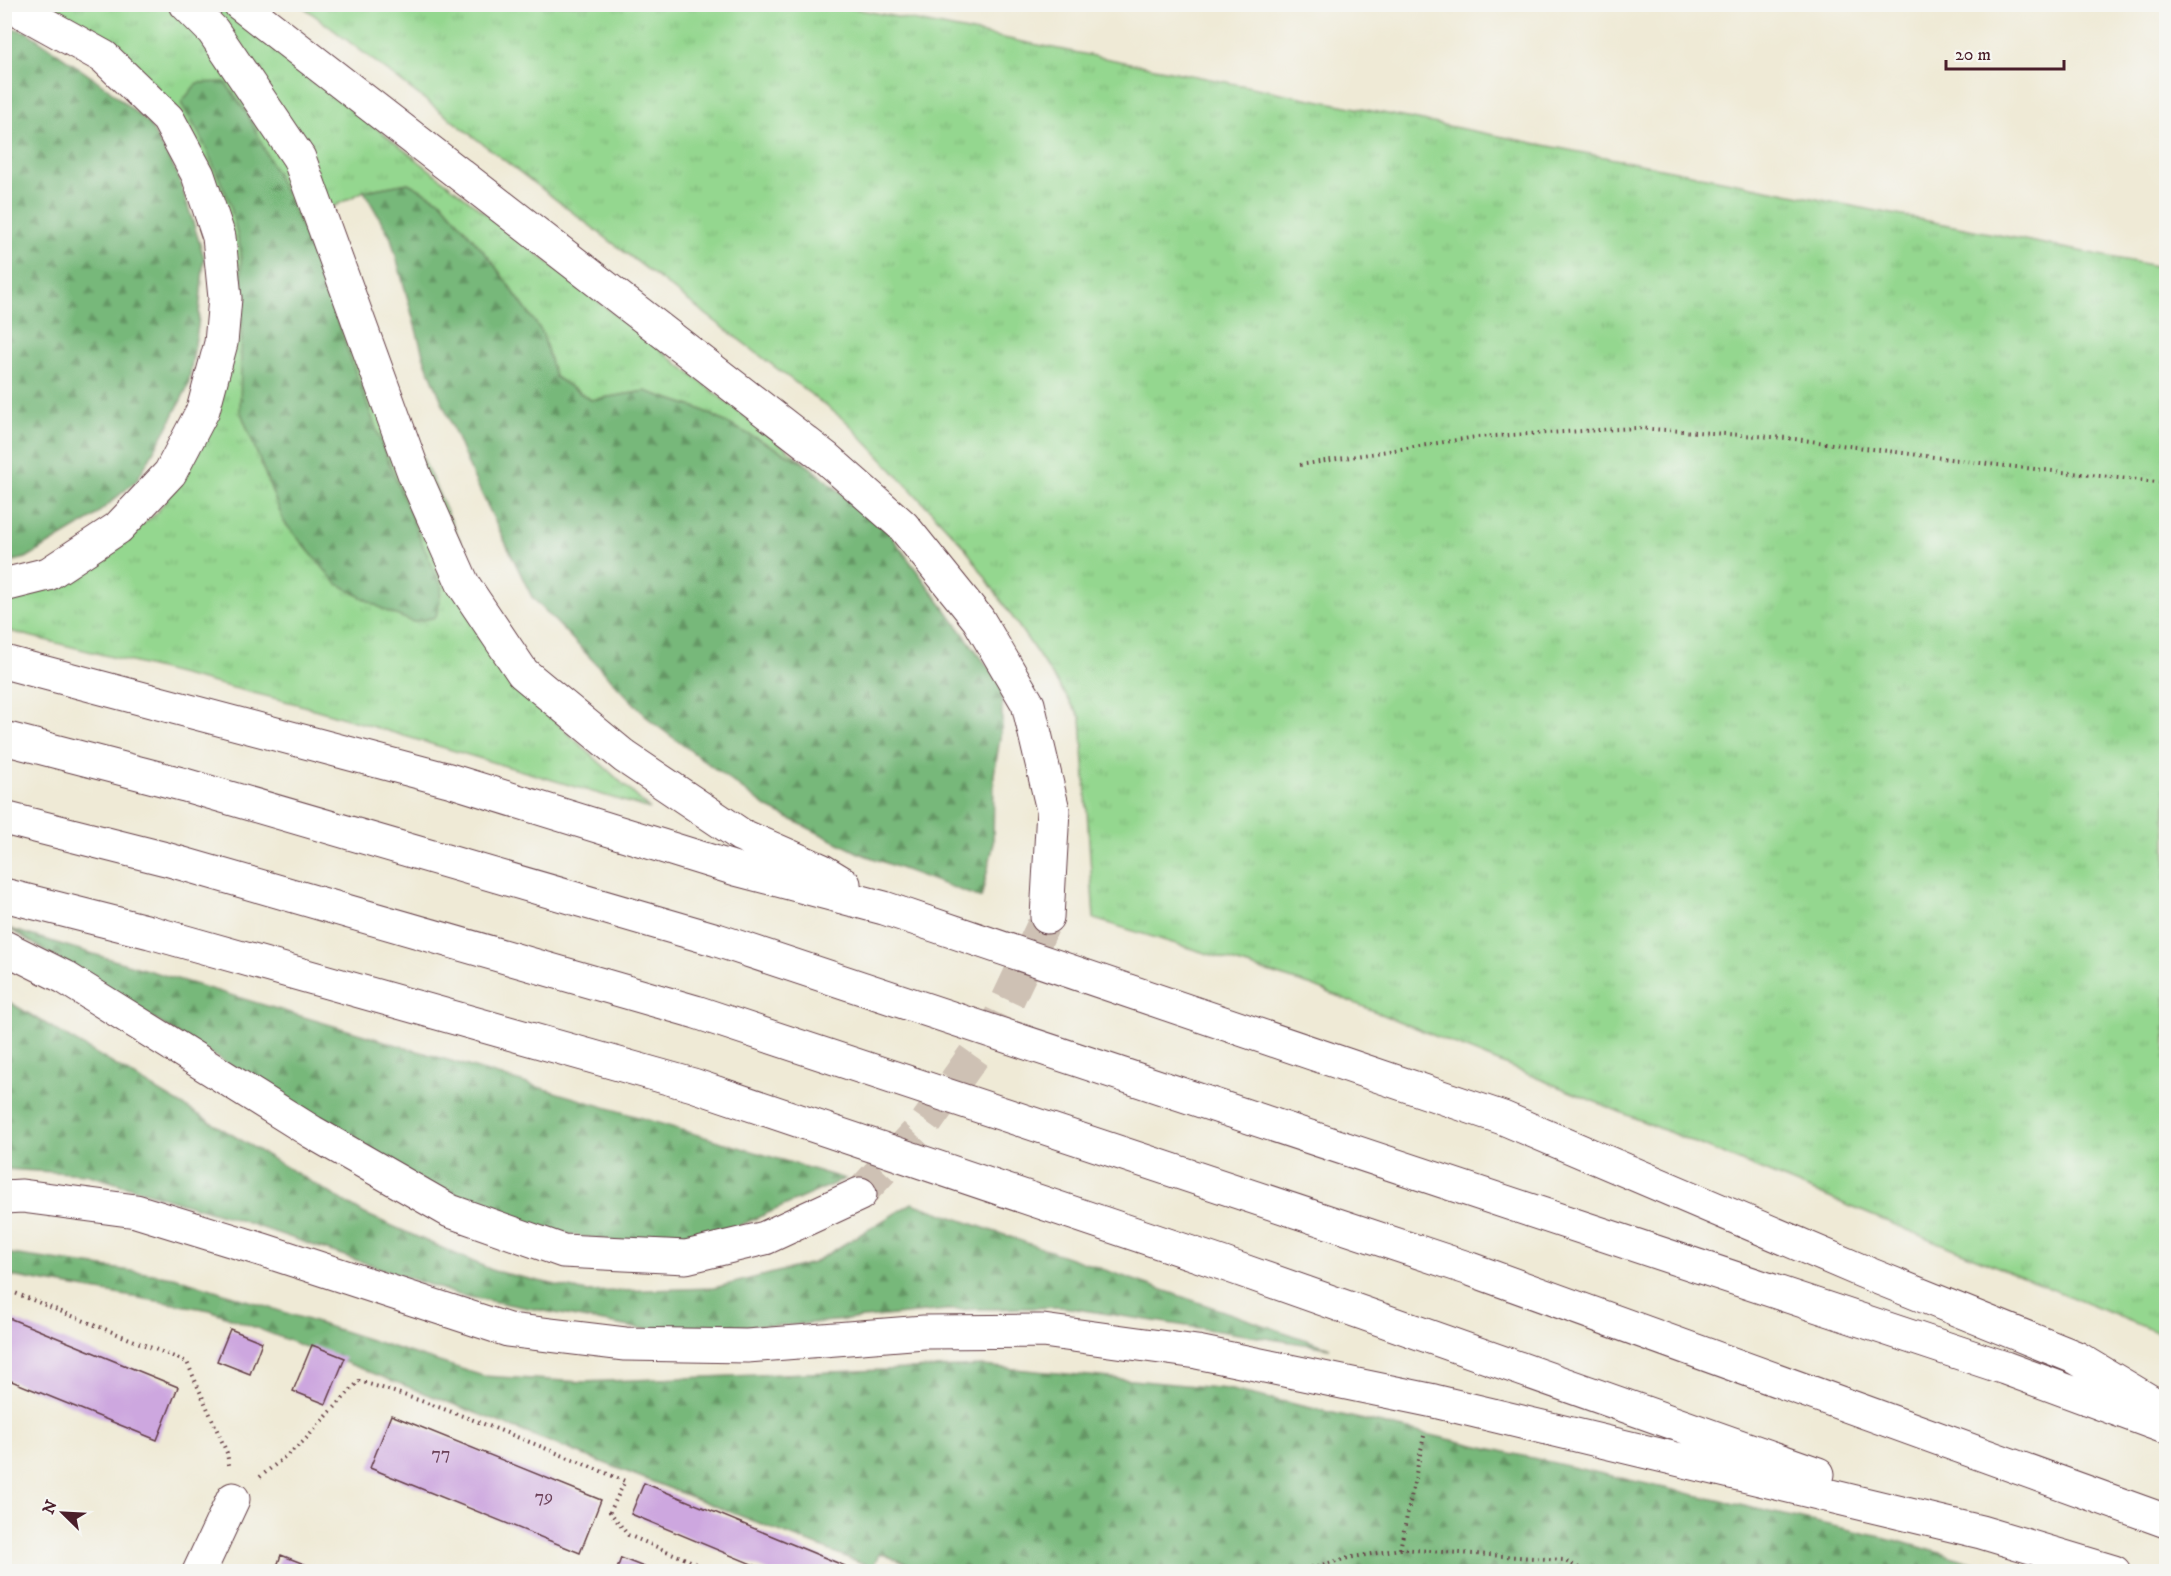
<svg xmlns="http://www.w3.org/2000/svg" width="2171" height="1576" font-family="'IM FELL DW Pica',serif">
  <style>
    .grass { fill: url(#grass-tufts); stroke: #6f7b5d; stroke-width: 1.5 }
    .forest { fill: url(#forest-firs); stroke: #606c52; stroke-width: 1.5 }
    .building { fill: #cda7df }
    .lines { fill: none; stroke-linecap: round; stroke-linejoin: round }
    .highway-tunnel { stroke: #cec1b4; stroke-width: 33; stroke-dasharray: 33 16; stroke-linecap: butt }
    .minor-casing { stroke: #633d45; stroke-width: 35 }
    .highway-casing { stroke: #633d45; stroke-width: 35 }
    .path { stroke: #633d45; stroke-width: 4; stroke-dasharray: 1.5 4.5; stroke-linecap: butt }
    .minor { stroke: #fff; stroke-width: 33 }
    .highway { stroke: #fff; stroke-width: 33 }
    .labels { text-anchor: middle; stroke-width: 4.5; stroke-linejoin: round; paint-order: stroke }
    .number-label { font-size: 18px; fill: #6b4158 }
  </style>
  <defs>
    <pattern id="grass-tufts" width="24" height="20" patternUnits="userSpaceOnUse" patternTransform="scale(1.5)"><rect width="24" height="20" fill="#94d78f"/><path d="M3 7l-1-3M5 7V3M7 7l1-3M15 17l-1-3M17 17v-4M19 17l1-3" fill="none" stroke="#81b87c"/></pattern>
    <pattern id="forest-firs" width="22" height="20" patternUnits="userSpaceOnUse" patternTransform="scale(1.5)"><rect width="22" height="20" fill="#77b87a"/><path d="M5 1l3.5 6h-7zM16 11l3.5 6h-7z" fill="#649564"/></pattern>
  </defs>
  <rect width="100%" height="100%" fill="#f6f6f2"/>
  <filter id="ink" filterUnits="userSpaceOnUse"><feTurbulence type="fractalNoise" baseFrequency=".0167" numOctaves="2"/><feDisplacementMap in="SourceGraphic" scale="12" xChannelSelector="R" yChannelSelector="G"/><feConvolveMatrix kernelMatrix="1 2 1 2 8 2 1 2 1" color-interpolation-filters="sRGB"/></filter>
  <filter id="wash" filterUnits="userSpaceOnUse"><feTurbulence type="fractalNoise" baseFrequency=".008" numOctaves="4" result="noise"/><feDisplacementMap in="SourceGraphic" scale="24" xChannelSelector="R" yChannelSelector="G"/><feGaussianBlur stdDeviation="1.35" result="paint"/><feColorMatrix in="noise" values="0 0 0 0 0 0 0 0 0 0 0 0 0 0 0 0 0 1.4 0 .05"/><feComposite in="paint" operator="in"/></filter>
  <g filter="url(#wash)">
    <rect width="100%" height="100%" fill="#efead6"/>
    <path class="grass" d="M42,5H219L806,464L700,409L645,391L591,400L555,377L542,332L490,259L441,201L408,183L364,191L313,217L533,701L650,809L297,704L5,630L4,598L94,561L157,513L199,452L238,290L155,85L97,34Z
      M301,5H836L2166,268V1336L1313,986L1094,919L1081,718L964,546L847,422Z"/>
    <path class="forest" d="M4,26L27,32L106,87L149,124L178,175L204,257L198,326L188,386L167,428L137,480L91,519L26,558L5,563Z
      M225,82L248,115L307,239L385,453L424,548L442,587L436,617L413,622L386,611L336,583L284,522L240,410L242,318L241,252L230,203L201,137L181,103L197,83Z
      M408,183L441,201L490,259L542,332L555,377L591,400L645,391L700,409L806,464L886,529L1002,686V725L994,775L993,847L981,898L859,853L768,808L652,722L532,597L472,474L424,358L391,238L364,191Z
      M10,929L845,1179L734,1228L618,1242L517,1227L434,1188L178,1034Z
      M4,999L365,1214L494,1271L587,1292L714,1288L813,1263L912,1203L1330,1348L1063,1307L946,1310L793,1325L641,1329L459,1295L239,1220L86,1174L5,1169Z
      M4,1253L174,1277L483,1376L583,1382L983,1366L1227,1389L1899,1541L2002,1571L927,1572L880,1553L872,1567L210,1310L5,1275Z"/>
    <g id="blocks">
      <path class="building" d="M4,1316L178,1387L157,1440L4,1378Z
        M230,1329L262,1342L250,1374L217,1361Z
        M312,1345L345,1358L326,1404L293,1391Z
        M391,1415L601,1500L580,1553L370,1468Z
        M644,1483L845,1566L843,1572H771L631,1514Z
        M281,1555L322,1571V1572H275Z
        M621,1558L654,1571V1572H616Z"/>
    </g>
  </g>
  <g filter="url(#ink)">
    <use href="#blocks" fill-opacity="0" stroke="#633d45" stroke-width="1.5"/>
    <g class="lines">
      <path class="highway-tunnel" d="M860,1194L926,1123L998,1021L1047,917"/>
      <g class="minor-casing">
        <path id="minor" d="M199,1572L233,1499"/>
      </g>
      <g class="highway-casing">
        <path id="highway" d="M186,4L213,31L299,158L415,476L463,584L523,673L625,757L741,835L821,870L844,884
          M240,4L826,458L903,526L978,619L1028,704L1053,810L1047,917
          M4,6L19,10L104,57L168,119L198,175L219,237L225,298L221,343L203,410L170,473L118,528L48,574L4,585
          M4,662L449,780L736,869L884,908L1503,1118L1864,1272L2077,1358L2166,1411
          M4,738L185,785L717,940L2005,1368L2162,1426
          M4,818L166,859L696,1012L1470,1269L2166,1521
          M4,895L150,932L693,1085L1224,1264L1818,1474
          M4,947L64,977L312,1132L450,1211L563,1251L686,1257L765,1238L860,1194
          M4,1197L22,1196L136,1211L263,1250L508,1330L625,1344L747,1346L924,1332L1043,1331L1197,1352L1434,1401L1981,1532L2114,1572"/>
      </g>
      <path class="path" d="M1300,465L1476,437L1636,428L1787,438L1988,464L2166,483
        M5,1289L187,1362L227,1453L229,1465
        M260,1477L303,1442L359,1381C450,1408 537,1445 625,1481L610,1512L628,1535L717,1572
        M1400,1549L1424,1436
        M876,1572L878,1568L887,1572
        M1294,1572L1348,1558L1400,1549L1563,1560L1587,1572"/>
      <use href="#minor" class="minor"/>
      <use href="#highway" class="highway"/>
    </g>
  </g>
  <g class="labels">
    <g class="number-label">
      <text x="441" y="1459">77</text>
      <text x="544" y="1502">79</text>
    </g>
  </g>
  <rect width="2171" height="1576" fill="none" stroke="#f6f6f2" stroke-width="24"/>
  <g transform="translate(63 1513) rotate(294)" stroke="#f6f6f2" stroke-width="4.5" paint-order="stroke">
  <path d="M0-4.5L10 22L0 15L-10 22Z" fill="#4a1f2b"/>
  <text y="-9" font-size="16" font-weight="bold" text-anchor="middle" fill="#4a1f2b">N</text>
  </g>
  <path d="M1946 60v9h118v-9" fill="none" stroke="#4a1f2b" stroke-width="3"/>
  <text x="1955" y="60" font-size="18" fill="#4a1f2b" stroke="#f6f6f2" stroke-width="4.5" paint-order="stroke">20 m</text>
</svg>
